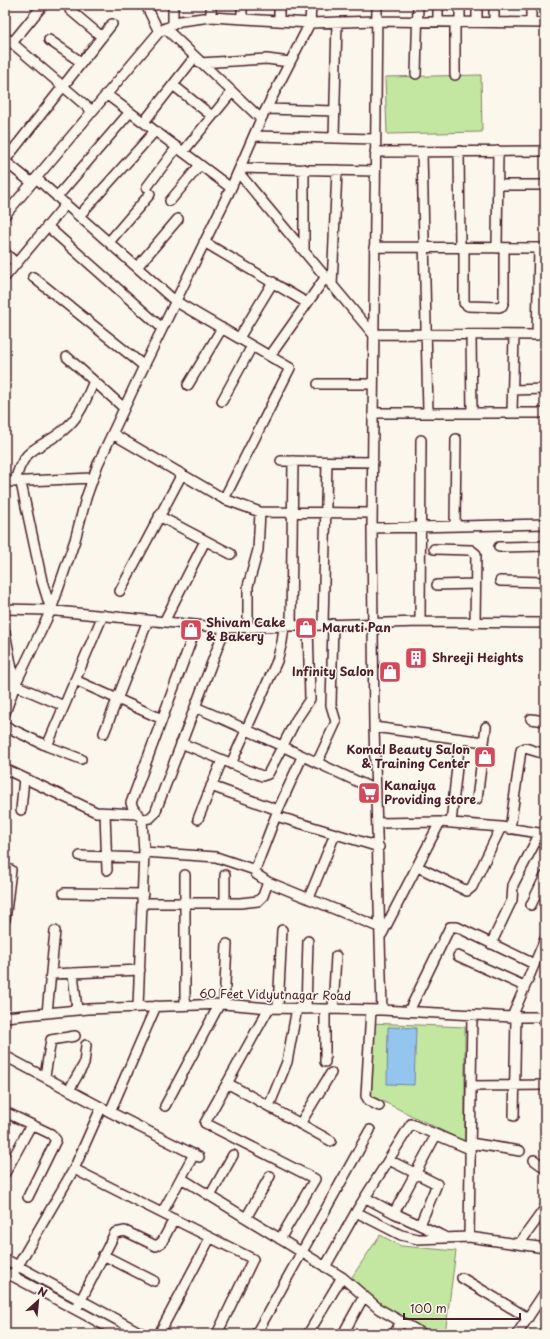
<svg xmlns="http://www.w3.org/2000/svg" width="550" height="1339" font-family="'Playpen Sans',sans-serif">
  <style>
    .green { fill: #c3e7a1; stroke: #868366 }
    .water { fill: #93c5ef; stroke: #7683a1 }
    .lines { fill: none; stroke-linecap: round; stroke-linejoin: round }
    .minor-casing { stroke: #4a1f2b; stroke-width: 12 }
    .minor { stroke: #fbf7ec; stroke-width: 9 }
    .labels { text-anchor: middle; stroke-width: 3; stroke-linejoin: round; paint-order: stroke }
    .poi-label { font-size: 12px; font-weight: bold; fill: #4a1f2b; stroke: #fbf7ec; text-anchor: start }
    .street-label { font-size: 12px; fill: #4a1f2b; stroke: #fbf7ec }
  </style>
  <rect width="100%" height="100%" fill="#fbf7ec"/>
  <filter id="ink" filterUnits="userSpaceOnUse"><feTurbulence type="fractalNoise" baseFrequency=".025" numOctaves="2"/><feDisplacementMap in="SourceGraphic" scale="8" xChannelSelector="R" yChannelSelector="G"/><feConvolveMatrix kernelMatrix="1 2 1 2 8 2 1 2 1" color-interpolation-filters="sRGB"/></filter>
  <g filter="url(#ink)">
    <path class="green" d="M481,75L482,132L387,134L385,77Z
      M370,1023L465,1027V1142L368,1094Z
      M380,1235L401,1246L456,1251L445,1334H427L348,1283Z"/>
    <path class="water" d="M388,1027L416,1028L414,1085L387,1084Z"/>
    <g class="lines">
      <g class="minor-casing">
        <path id="minor" d="M146,5L159,32
          M173,5V23
          M211,5V17
          M377,5L372,528L374,727L382,1010
          M460,5V22
          M477,5V22
          M70,10L102,37
          M242,19V5
          M279,21V5
          M438,22V5
          M494,22V5
          M531,23V5
          M165,28L261,119
          M5,37L92,111
          M49,40L81,62
          M12,43L43,5
          M200,63L267,59L289,62
          M416,74L418,5
          M455,75V22
          M173,85L212,116
          M106,94L231,188
          M266,109L335,111
          M144,122L194,58
          M254,136L375,139
          M334,138L337,22
          M459,151L460,247
          M183,152L232,92
          M375,152L545,151
          M422,152L428,412
          M240,168L374,171
          M238,172L373,334L537,335L539,248
          M36,178L175,301L290,368L224,499
          M32,183L6,162V159L112,24
          M498,185H545
          M147,187L177,147
          M57,197L130,112
          M170,201L200,165
          M5,215L159,32L180,21L211,17L310,23L377,21L545,23
          M79,216L155,131
          M47,226L162,328
          M109,242L150,194
          M204,242L307,303
          M374,247L544,248
          M464,248V303L468,306L499,307L502,306L504,301V248
          M497,248L498,151
          M304,251V169
          M5,253L16,263
          M137,267L178,219
          M5,277L66,204
          M33,277L144,366
          M332,286L337,170
          M471,336L472,412
          M239,338L273,282
          M270,356L325,278
          M67,357L124,408
          M318,384H373
          M188,385L222,328
          M513,390L545,389
          M222,401L252,346
          M512,412L514,336
          M373,413H545
          M113,434L224,499L260,512L372,513
          M281,461L373,462
          M5,482L92,478
          M15,482C24,442 44,450 68,426C81,414 87,397 94,381
          M21,483L42,581L51,610
          M159,516L231,554
          M455,526L456,439
          M372,528L545,524
          M499,547L545,546
          M434,549L471,550L476,554L475,623
          M500,581L545,582
          M437,585L475,584
          M120,591L182,474
          M5,609L47,610L225,628L420,622L545,623
          M164,622L205,541
          M420,622L421,440
          M323,624L327,462
          M291,626L293,461
          M248,628V586L258,550L260,512
          M5,632L15,685L64,706
          M75,680L162,719
          M195,707C257,733 316,763 376,790
          M5,713L15,685L51,610L75,540L86,498L98,464L144,366L231,188L261,119L310,23L311,5
          M531,719L545,721
          M5,726L47,746L81,759
          M374,727L484,742
          M104,733L148,620
          M181,743L262,776L268,774L296,720L310,699L308,625
          M47,746L103,615
          M302,757L278,810L255,870L256,874L268,882L381,928
          M317,763L336,722L331,705L333,624
          M231,764L277,661L282,642L284,627
          M5,769L96,812L137,814
          M211,786L278,810
          M477,799L486,727
          M21,810L24,778
          M105,813L107,870
          M276,816L379,847
          M142,819L150,818L155,813L225,628
          M198,819L222,760
          M378,823L440,822L501,827L545,834
          M451,823L460,739
          M510,829L521,750L525,748L545,754
          M144,852L216,857L255,870
          M80,856L144,858
          M418,867L467,891L472,887L501,827
          M225,875V903
          M64,893L143,894
          M309,898L335,834
          M143,903H240L258,901L263,896L268,882
          M531,905L545,876
          M5,920L11,870
          M382,934L440,822
          M491,944L512,900L513,885L540,833
          M458,956L524,986
          M73,973L77,1010
          M51,974L140,970
          M224,1004L227,944
          M185,1005V875
          M138,1007L144,852L142,819L133,808L131,803L197,625
          M269,1008L205,1123L315,1179L280,1239
          M278,1008L282,930
          M306,1009L308,941
          M333,1009L336,956
          M325,1010V1062
          M371,1010L366,1096L369,1101L379,1106
          M409,1011L450,927H457L534,964
          M47,1013L55,931
          M5,1017L88,1009L224,1004L269,1008L382,1010L512,1017H545
          M512,1017L545,939
          M5,1056L110,1112L199,1157
          M45,1076L51,1040L75,1036
          M227,1083L331,1141
          M472,1086L545,1085
          M69,1090L84,1064L86,1045
          M165,1106L219,1005
          M269,1106L287,1062L297,1008
          M5,1112L51,1134L56,1140L28,1197
          M110,1112L156,1006
          M514,1116L516,1017
          M300,1124L331,1073
          M436,1135L394,1213L445,1237
          M470,1143L520,1151
          M389,1160L437,1184L420,1225
          M534,1160L545,1168
          M74,1169L253,1259L217,1334
          M5,1173L31,1125
          M181,1178L342,1277L379,1309L423,1334
          M210,1196L233,1155
          M366,1198L394,1213
          M356,1212L411,1124L470,1149
          M162,1213L194,1154
          M246,1218L270,1176
          M469,1237L472,1015
          M519,1244L545,1208
          M103,1255L154,1281
          M5,1259L143,1334
          M325,1267L356,1212L401,1235L418,1239L469,1237L545,1248
          M5,1272L121,1334
          M12,1276L74,1169L101,1108
          M462,1278L528,1318
          M76,1310L115,1233L125,1231L156,1246L162,1242L174,1219
          M159,1334L210,1238
          M256,1334L370,1130
          M308,1334L342,1277
          M343,1334L364,1296
          M394,1334L401,1322
          M517,1334L545,1292"/>
      </g>
      <use href="#minor" class="minor"/>
    </g>
  </g>
  <defs>
    <g id="shop-square" transform="scale(1.15)"><rect x="-9" y="-9" width="18" height="18" rx="4" fill="#d1495b" stroke="#fbf7ec"/><path d="M-5-2.5h2.3a2.7 3.5 0 0 1 5.4 0H5L5.5 6h-11ZM-1.5-2.5h3a1.5 2.3 0 0 0-3 0Z" fill="#fff"/></g>
    <g id="building-square" transform="scale(1.15)"><rect x="-9" y="-9" width="18" height="18" rx="4" fill="#d1495b" stroke="#fbf7ec"/><path d="M-4-6H4V6H1V3H-1V6H-4ZM-2.5-4.3h1.7v1.8h-1.7ZM.8-4.3h1.7v1.8H.8ZM-2.5-1h1.7V.8h-1.7ZM.8-1h1.7V.8H.8Z" fill="#fff"/></g>
    <g id="supermarket-square" transform="scale(1.15)"><rect x="-9" y="-9" width="18" height="18" rx="4" fill="#d1495b" stroke="#fbf7ec"/><path d="M-6-5.5h2.5l.6 2H6L4.5 2H-2.5L-4.4-4H-6ZM-1.5 3.2a1.3 1.3 0 1 0 .1 0ZM3 3.2a1.3 1.3 0 1 0 .1 0Z" fill="#fff"/></g>
  </defs>
  <g fill-rule="evenodd">
    <use href="#shop-square" x="306" y="628"/>
    <use href="#shop-square" x="191" y="630"/>
    <use href="#building-square" x="416" y="658"/>
    <use href="#shop-square" x="390" y="672"/>
    <use href="#shop-square" x="485" y="757"/>
    <use href="#supermarket-square" x="369" y="793"/>
  </g>
  <g class="labels">
    <g class="poi-label">
      <text x="206" y="627">Shivam Cake<tspan x="206" dy="14">&amp; Bakery</tspan></text>
      <text x="322" y="632">Maruti Pan</text>
      <text x="432" y="662">Shreeji Heights</text>
      <text x="374" y="676" text-anchor="end">Infinity Salon</text>
      <text x="470" y="754" text-anchor="end">Komal Beauty Salon<tspan x="470" dy="14">&amp; Training Center</tspan></text>
      <text x="384" y="790">Kanaiya<tspan x="384" dy="14">Providing store</tspan></text>
    </g>
    <g class="street-label">
      <text transform="translate(275 995) rotate(1)" y="4">60 Feet Vidyutnagar Road</text>
    </g>
  </g>
  <rect width="550" height="1339" fill="none" stroke="#fbf7ec" stroke-width="20"/>
  <rect x="10" y="10" width="530" height="1319" fill="none" stroke="#4a1f2b" stroke-width="1.5" filter="url(#ink)"/>
  <g transform="translate(38 1301) rotate(27)" stroke="#fbf7ec" stroke-width="3" paint-order="stroke">
  <path d="M0-3L7 15L0 10L-7 15Z" fill="#4a1f2b"/>
  <text y="-6" font-size="11" font-weight="bold" text-anchor="middle" fill="#4a1f2b">N</text>
  </g>
  <path d="M404 1313v6h116v-6" fill="none" stroke="#4a1f2b" stroke-width="2"/>
  <text x="410" y="1313" font-size="12" fill="#4a1f2b" stroke="#fbf7ec" stroke-width="3" paint-order="stroke">100 m</text>
</svg>
